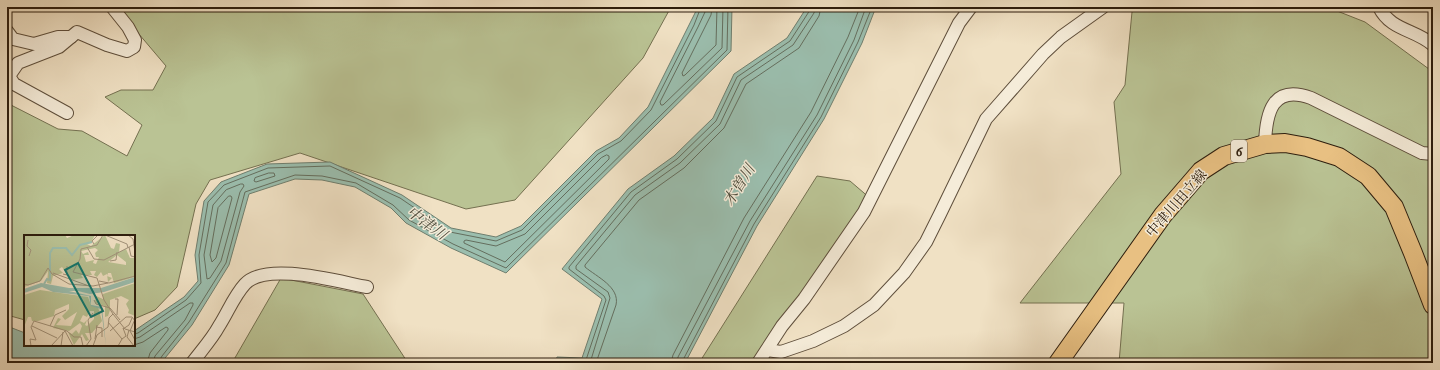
<svg xmlns="http://www.w3.org/2000/svg" width="1440" height="370" font-family="'IM FELL Double Pica','Noto Serif JP',serif">
<rect width="100%" height="100%" fill="#f0e1c4"/>
<filter id="stains"><feTurbulence type="fractalNoise" baseFrequency=".005" numOctaves="4"/><feColorMatrix values="0 0 0 0 .2 0 0 0 0 .09 0 0 0 0 .02 0 0 0 .5 -.17"/></filter>
<radialGradient id="worn" r=".72"><stop offset=".6" stop-color="#630" stop-opacity="0"/><stop offset="1" stop-color="#630" stop-opacity=".3"/></radialGradient>
<g fill="#bac394" stroke="#747050">
<path d="M116 7H671L643 58 515 200 466 209 300 153 210 180 196 204 177 287 155 310 134 319V236H25V320L7 315V103L58 129 82 131 127 156 142 125 105 97 121 90H153L166 66Z"/>
<path d="M1138 7H1327L1365 22 1433 72V363H1119L1124 303H1020L1121 174 1114 102 1125 85 1132 12Z"/>
<path d="M817 176 850 181 871 199 755 363H699Z"/>
<path d="M281 278 363 294 408 363H232Z"/>
</g>
<g fill="#9bbeae" stroke="#6f7e6e">
<path d="M698 7H732L731 51 506 273 451 248 406 223 391 208 355 187 322 180 295 179 249 194 229 265 192 325 161 363H22L7 359V326L25 333V345H134V331L184 297 198 281 195 255 204 201 221 182 267 164 330 162 402 195 451 228 496 237 521 226 596 151 619 138 648 107Z"/>
<path d="M807 7H876L862 43 824 119 757 226 685 363H555L557 357 582 358 602 299 562 269 628 189 674 156 713 118 734 74 787 38Z"/>
</g>
<g fill="none" stroke-linecap="round" stroke-linejoin="round">
<g stroke="#646e5e" stroke-width="1">
<path d="M706 7 705 12 698 27 660 102 661 105H663L722 48 723 7"/>
<path d="M712 7 711 15 682 73 683 76 685 75 716 45 717 7"/>
<path d="M607 155 609 156V159L505 262 464 243V241L466 240 496 246 525 234 601 158Z"/>
<path d="M269 173H274L275 176 256 182 254 181 255 178Z"/>
<path d="M241 184H243L244 186 240 192 221 261 210 278 207 279 204 255 213 205 226 190Z"/>
<path d="M229 196H231L232 198 216 258 212 262 210 255 218 208Z"/>
<path d="M134 334 138 333 186 300 201 283 199 255 208 202 224 185 268 168 330 166 400 198 450 232 496 241 522 230 598 154 621 141 651 110 694 25 701 7"/>
<path d="M134 339 140 337 190 303H193V305L185 320 155 356 153 363"/>
<path d="M134 345 143 342 166 327 168 328V330L150 353 147 363"/>
<path d="M158 363 162 356 189 322 226 263 245 192 295 175 322 176 356 183 393 205 409 220 453 244 506 268 727 50 728 7"/>
<path d="M559 363 561 362H582L586 360 606 300 604 296 569 269V267L631 192 677 159 716 121 737 77 790 41 810 10V7"/>
<path d="M590 363 610 298 608 292 576 269V266L635 195 680 163 720 124 741 80 793 45 814 13 815 7"/>
<path d="M596 363 616 305C620 287 597 277 585 267V265L639 200 684 168 724 128 746 84 799 48 819 16 821 7"/>
<path d="M671 363 673 355 744 218 811 112 848 37 860 7"/>
<path d="M677 363 678 357 750 221 817 115 854 40 866 7"/>
<path d="M682 363 683 360 754 224 821 117 858 42 872 7"/>
</g>
<defs>
<g id="street">
<path d="M1379 7C1391 31 1415 29 1433 45"/>
<path d="M7 31 13 39 34 44 58 37H71L59 47 18 63 9 76 14 84 67 113"/>
<path d="M71 37 77 32 107 45 127 51 134 47 135 40 128 27 112 7"/>
<path d="M1265 144C1266 113 1272 84 1311 98L1422 153 1433 154"/>
<path d="M767 350 781 352 813 341 844 326 874 305 904 273 926 242 940 214 986 119 1043 54 1061 37 1103 7"/>
<path d="M192 363C201 351 212 339 219 326 228 312 234 296 245 284 266 261 339 282 367 287"/>
<path d="M758 363 782 326 804 299 864 212 959 23 971 7"/>
</g>
<path id="primary" d="M1058 363 1163 215 1201 171 1224 156 1265 144 1285 143 1307 147 1339 157 1368 176 1394 207 1413 253 1433 305"/>
</defs>
<use href="#street" stroke="#5e4e3b" stroke-width="14"/>
<use href="#primary" stroke="#2d1d0d" stroke-width="20"/>
<use href="#street" stroke="#f5ecd9" stroke-width="12"/>
<use href="#primary" stroke="#e8c082" stroke-width="18"/>
</g>
<g text-anchor="middle" stroke-width="3" stroke-linejoin="round" paint-order="stroke">
<rect fill="#f5ecd9" stroke="#695b4a" stroke-width="1" x="1231" y="140" width="16" height="22" rx="3"/>
<g font-size="13" font-weight="bold" fill="#2d1d0d">
<text x="1239" y="156">6</text>
</g>
<g font-size="14" fill="#2d1d0d" stroke="#f5ecd9">
<text transform="translate(1176 203) rotate(-49)" y="5">中津川田立線</text>
</g>
<g font-size="15" font-style="italic" fill="#4e4d3d" stroke="#f5ecd9">
<text transform="translate(739 185) rotate(-58)" y="5">木曽川</text>
<text transform="translate(427 223) rotate(36)" y="5">中津川</text>
</g>
</g>
<g transform="translate(24 235)">
<rect width="111" height="111" fill="#f0e1c4"/>
<path d="M0 0H41L43 3 50 0H71L67 8 63 9 67 11 81 0 87 13 90 14 92 8 96 9 95 17 102 14 106 23H111V42L90 48 87 38H84L83 41 88 43 84 47 83 39 79 41 77 37 73 42 70 40 72 36H66L68 40H57L59 43 47 45 38 32 35 34 39 38 29 41 27 49 23 48 24 36 17 46 0 52ZM71 13 74 15 71 18 72 22H75L72 29 69 28 70 25 62 27 60 20H65L64 17 59 19 57 16ZM93 20 102 27V30L84 27ZM111 48V81L104 78 105 75 102 69 105 65 97 61 86 65V75L84 81 81 82V71L71 68 72 61 79 64V59ZM16 55 64 62 67 70 74 72 78 86 68 98H61L65 105 62 106 58 99 50 110 44 97 48 99 52 95 55 99 58 91 56 88 45 96 29 93 34 83 37 84 32 90 47 91 53 77 41 85 38 81 45 74V69L31 75 30 81 14 86H8L7 82H4L0 92V60ZM66 76H70V84L63 91 61 90 63 85 60 88 56 86 59 80 63 82Z" fill="#bac394" fill-rule="evenodd"/>
<path d="M111 42V47L80 57 66 59 54 56H45L67 61V70L78 72 82 111 77 74 67 71 65 61 29 57 18 52 0 58V54L17 48 45 53H77Z" fill="#9bbeae"/>
<path fill="none" stroke="#9bbeae" stroke-width="2" d="M20 49 23 44 26 45V18L29 13H42L48 20 56 10 68 7"/>
<path fill="none" stroke="#a2937b" stroke-width="1" d="M79 0 73 10 57 14 56 24 49 37 73 43 80 65 89 79 101 94 111 97M81 0 103 9 104 13M104 0 109 4 111 17M4 5 3 11 7 15 5 21M70 9 68 6 74 0M63 12 70 24 80 25 111 9M105 12 107 21 111 22M86 26 92 25 93 17M29 38 65 51M39 39 43 40V31M75 46 85 48 111 41M0 49 4 50 16 46 24 33 28 39 45 49 69 51 84 48M91 64H94L93 80M70 65 72 69 86 73 96 85M111 84 106 96 111 105M84 87 98 104 94 111M8 91 33 103M26 91 31 80 42 75M72 92 78 93V102M99 94 105 90 108 83M105 95 103 102 110 111M41 96 49 111M86 96 102 82H108L111 86M71 104 73 90M98 104 102 101 99 93M7 111 6 104 12 105 7 92 10 86 43 96 50 102H57L59 111M27 111 41 96M37 111 39 97M62 111 67 104 64 85 69 78M69 111 73 100 84 92 85 83 89 79"/>
<path fill="#0f766e" fill-opacity="0.15" stroke="#0f766e" stroke-width="2" d="M54 28 79 76 67 82 41 35Z"/>
<rect width="111" height="111" fill="none" stroke="#2d1d0d" stroke-width="2"/>
</g>
<rect width="1440" height="370" fill="none" stroke="#f0e1c4" stroke-width="24"/>
<rect x="8" y="8" width="1424" height="354" fill="none" stroke="#2d1d0d" stroke-width="2"/>
<rect x="12" y="12" width="1416" height="346" fill="none" stroke="#2d1d0d"/>
<rect width="100%" height="100%" filter="url(#stains)"/>
<rect width="100%" height="100%" fill="url(#worn)"/>
</svg>
